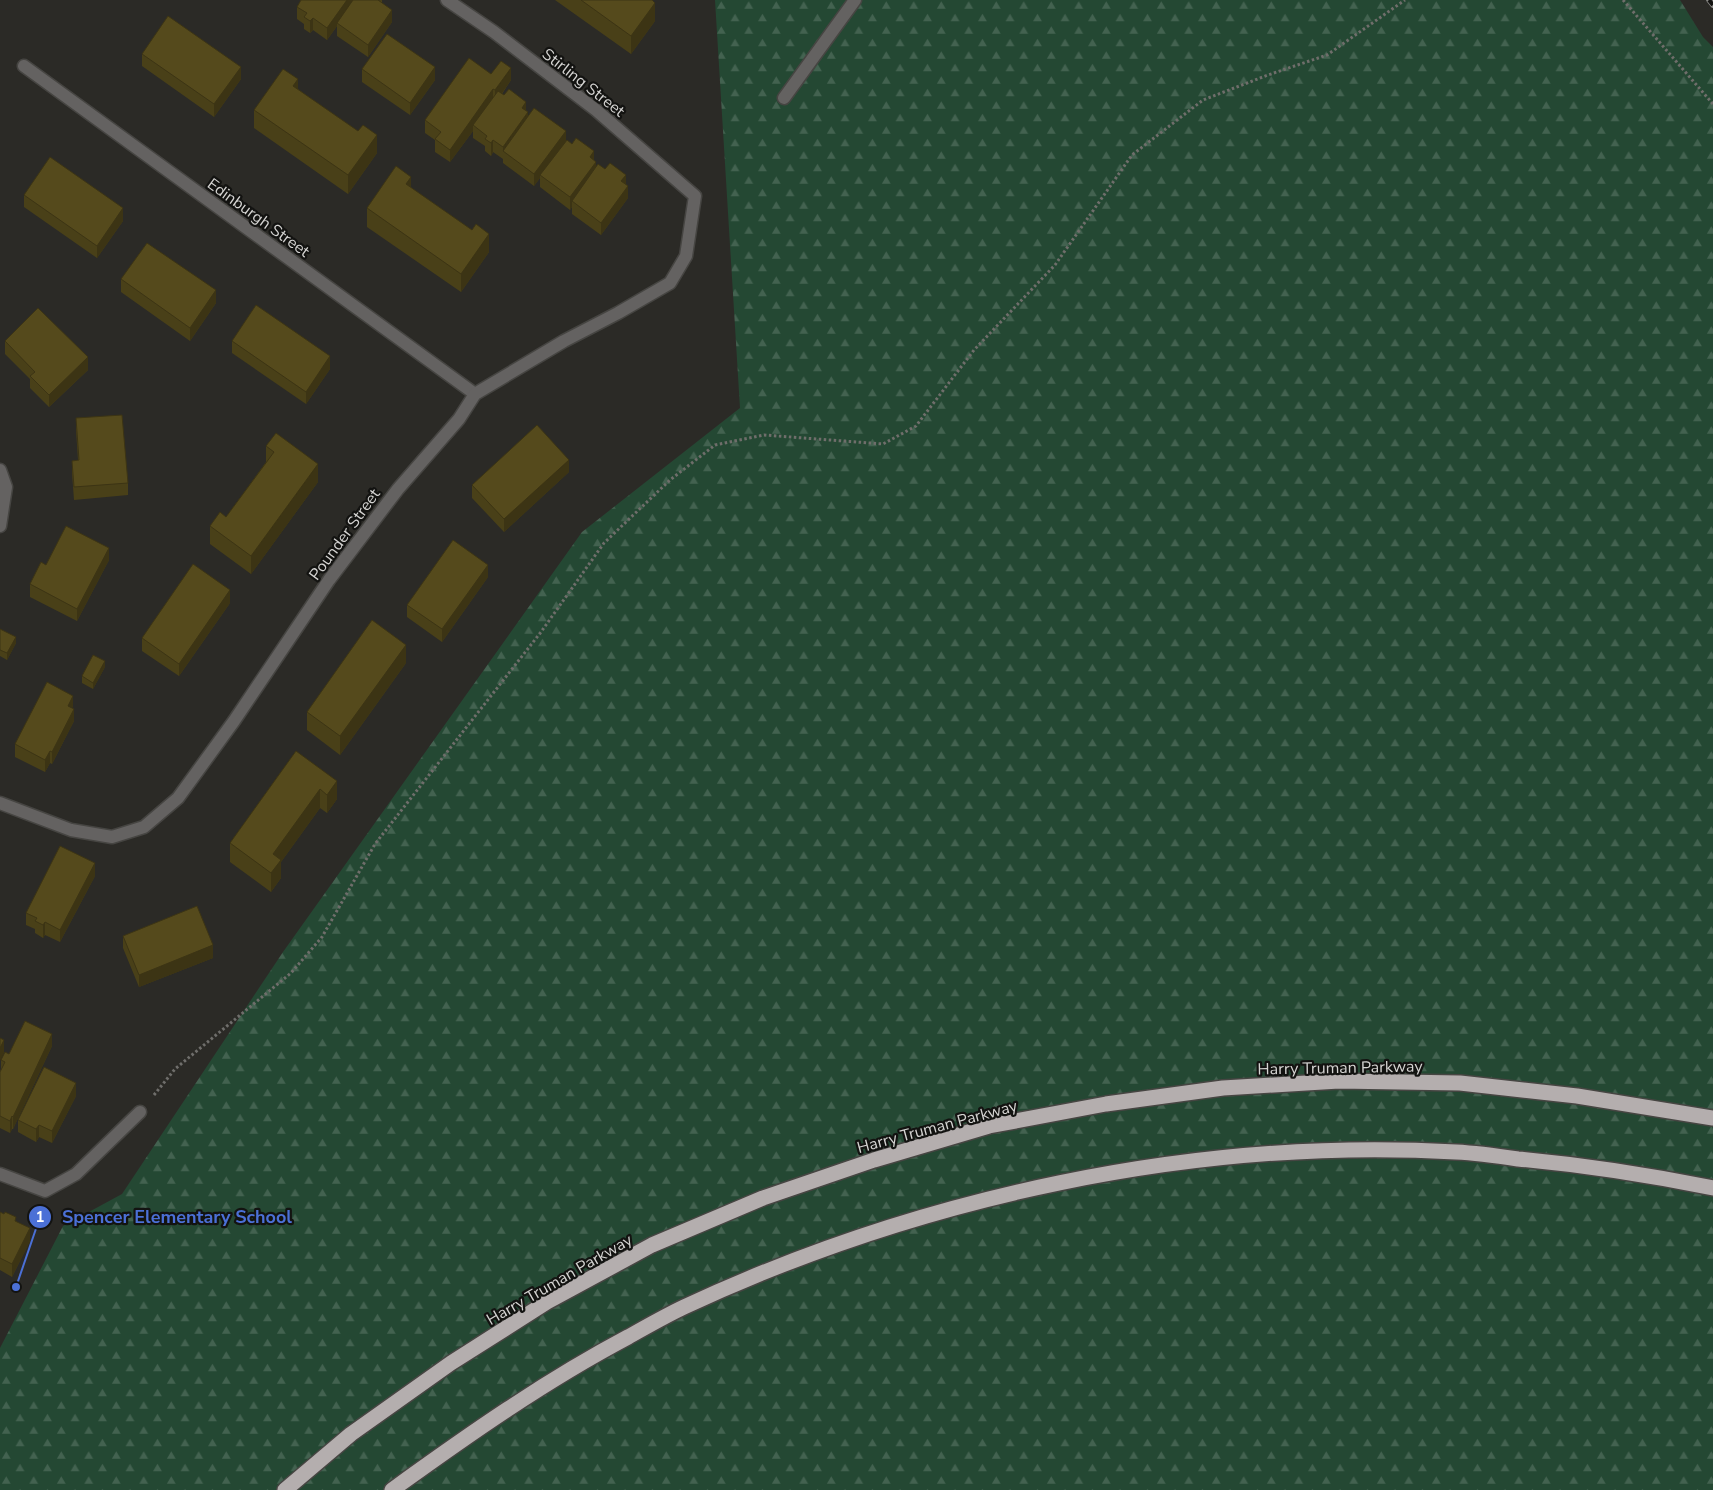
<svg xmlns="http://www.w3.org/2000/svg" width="1713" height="1490" font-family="'Nunito Sans',sans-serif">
<defs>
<pattern id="forest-firs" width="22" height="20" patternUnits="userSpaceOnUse" patternTransform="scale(1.25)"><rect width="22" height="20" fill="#244833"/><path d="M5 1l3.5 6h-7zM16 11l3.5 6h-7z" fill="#436250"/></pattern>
</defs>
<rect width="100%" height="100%" fill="#2b2a26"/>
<path fill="url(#forest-firs)" d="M715 0H1680L1703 37 1713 47V1490H0V1348L63 1226 122 1194 283 952 582 532 740 408Z"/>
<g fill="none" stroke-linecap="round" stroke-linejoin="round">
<defs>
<g id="street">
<path d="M24 66 475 394"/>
<path d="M784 98 855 0"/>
<path d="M0 470 6 487 0 526"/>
<path d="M0 803 71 830 112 837 144 827 178 798 234 721 329 580 398 489 459 419 475 394 564 341 618 313 670 283 686 256 695 196 596 110 494 32 447 0"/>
<path d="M0 1174 45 1191 76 1174 140 1112"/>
</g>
<g id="highway">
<path d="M285 1490 351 1434 451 1363 547 1302 652 1245 763 1198 874 1160 989 1126 1106 1104 1223 1088 1339 1081 1460 1083 1577 1096 1713 1118"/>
<path d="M392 1490C468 1435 545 1381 628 1337 646 1327 665 1316 684 1307 920 1197 1195 1137 1456 1152 1476 1153 1498 1156 1518 1159 1584 1165 1649 1175 1713 1188"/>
</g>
</defs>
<use href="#street" stroke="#464542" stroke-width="15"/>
<use href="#highway" stroke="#464542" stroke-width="18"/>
<g stroke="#6f6e6b" stroke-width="3" stroke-dasharray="2.5 2.5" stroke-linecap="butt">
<path d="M1623 0 1713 104"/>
<path d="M154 1095 175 1069 291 973 322 937 375 844 541 632 604 543 670 480 715 445 764 435 883 444 916 426 974 350 1055 265 1132 155 1203 100 1268 75 1327 55 1405 0"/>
</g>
<use href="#street" stroke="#646261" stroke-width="12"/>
<use href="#highway" stroke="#b4aeae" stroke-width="15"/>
<defs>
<path id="rail" d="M1709 0 1713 5"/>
</defs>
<use href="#rail" stroke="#8f8e8b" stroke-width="5.5"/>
<use href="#rail" stroke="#131311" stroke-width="4" stroke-dasharray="11" stroke-linecap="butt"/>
</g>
<g fill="#494018">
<path d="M382 0V3L392 22 368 57 337 36V26L327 40 313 30 310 33 304 29V24L297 19V7Z"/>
<path d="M555 0H652L655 21 631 54Z"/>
<path d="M142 54 241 79 214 117 142 66Z"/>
<path d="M362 69 435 80 410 115 362 82Z"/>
<path d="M491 74 511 80 502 94 526 111 528 116 594 160 596 167 626 185 628 198 601 235 572 214V207L570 210 540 187V178L534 186 503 163V159L493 152 491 156 485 151V146L473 138V131L450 162 435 152V140L425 133V120Z"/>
<path d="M298 89 377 153 348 194 254 128V110Z"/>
<path d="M411 188 489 252 461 292 367 227V208Z"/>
<path d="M24 195 123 221 97 258 24 207Z"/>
<path d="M121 279 216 303 190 341 121 292Z"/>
<path d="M5 341 88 370 49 407 30 388V379L5 354Z"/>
<path d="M232 341 330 369 306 404 232 353Z"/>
<path d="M76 418 128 483V495L74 500 72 473V461L78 460 76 430Z"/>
<path d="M266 446 318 482 251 574 210 544V526L226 517 266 462Z"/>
<path d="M569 472 504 532 472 498V485Z"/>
<path d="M109 560 77 621 30 597V584L46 565Z"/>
<path d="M488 577 442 642 407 617V605Z"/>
<path d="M230 603 179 676 142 651V638Z"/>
<path d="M0 629 16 643 7 660 0 656Z"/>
<path d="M406 663 340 755 307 730V712Z"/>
<path d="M105 667 93 689 82 683V676Z"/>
<path d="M73 708 74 721 52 764 50 763 45 772 15 757V744Z"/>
<path d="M296 751 337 799 327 813 320 808 281 862V878L271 892 230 862V843Z"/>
<path d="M95 876 60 942 45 935 43 938 35 933V929L26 925V913Z"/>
<path d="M123 936 213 958 139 987 123 948Z"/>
<path d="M52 1046 13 1129H12L10 1133 0 1128V1072L1 1069V1060L9 1054Z"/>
<path d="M76 1096 52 1143 39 1137 36 1142 18 1132V1120Z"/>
<path d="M0 1212 16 1221 30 1241 12 1277 0 1270Z"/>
</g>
<g fill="#3c3414">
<path d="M347 0H355L337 23V26L327 40V28Z"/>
<path d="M655 3V21L631 54V36Z"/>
<path d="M392 10V22L368 57V45Z"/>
<path d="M313 18V30L310 33V21Z"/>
<path d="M241 67V79L214 117V104Z"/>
<path d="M435 67V80L410 115V103Z"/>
<path d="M511 68V80L495 103V90Z"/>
<path d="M298 79V97L293 86Z"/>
<path d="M493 89V101L473 125V131L450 162V150Z"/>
<path d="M526 102V114L522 108Z"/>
<path d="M528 112V124L503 151V160V147Z"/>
<path d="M566 131V143L540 175V178L534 186V174Z"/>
<path d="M377 135V153L348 194V175Z"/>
<path d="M493 140V152L491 156V143Z"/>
<path d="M594 151V163L590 157Z"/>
<path d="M596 162V174L572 201V207L570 210V197Z"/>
<path d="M626 175V187L621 181Z"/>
<path d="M411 177V195L406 184Z"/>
<path d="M628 186V198L601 235V223Z"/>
<path d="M123 208V221L97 258V246Z"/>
<path d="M489 234V252L461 292V274Z"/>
<path d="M216 290V303L190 341V328Z"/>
<path d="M330 356V369L306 404V392Z"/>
<path d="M88 357V370L49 407V395Z"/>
<path d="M569 460V472L504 532V519Z"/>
<path d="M318 464V482L251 574V556Z"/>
<path d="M109 548V560L77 621V609Z"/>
<path d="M488 565V577L442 642V629Z"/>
<path d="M230 590V603L179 676V664Z"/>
<path d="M16 637V643L7 660V653Z"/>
<path d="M406 645V663L340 755V736Z"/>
<path d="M105 661V667L93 689V683Z"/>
<path d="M73 696V708L68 706Z"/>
<path d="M74 709V721L52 764V752Z"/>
<path d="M50 751V763L45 772V760Z"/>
<path d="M337 781V799L327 813V795Z"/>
<path d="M320 789V808L281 862V878L271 892V873L273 854Z"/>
<path d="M95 863V876L60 942V930Z"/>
<path d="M45 922V935L43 938V925Z"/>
<path d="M213 945V958L139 987V975Z"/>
<path d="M52 1034V1046L13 1129V1117Z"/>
<path d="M4 1040V1053L0 1061V1048Z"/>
<path d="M76 1083V1096L52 1143V1131Z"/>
<path d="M12 1116V1129L10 1133V1121Z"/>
<path d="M39 1125V1137L36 1142V1129Z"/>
<path d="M30 1228V1241L12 1277V1264Z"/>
</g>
<g fill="#554a1c" stroke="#3c3414">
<path d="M301 0H347L327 28 313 18 310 21 304 17 307 13 297 7Z"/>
<path d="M353 0H378L392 10 368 45 337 23Z"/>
<path d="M581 0H652L655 3 631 36Z"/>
<path d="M168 16 241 67 214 104 142 54Z"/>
<path d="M387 34 435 67 410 103 362 69Z"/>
<path d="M469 58 491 74 501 61 511 68 495 90 493 89 450 150 435 139 441 132 425 120Z"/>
<path d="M283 69 298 79 293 86 358 131 363 125 377 135 348 175 254 110Z"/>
<path d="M509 89 526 102 522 108 528 112 503 147 493 140 491 143 485 139 487 136 473 125 498 91 504 95Z"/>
<path d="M534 108 566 131 534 174 503 151Z"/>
<path d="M576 138 594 151 590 157 596 162 570 197 540 175 567 140 572 144Z"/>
<path d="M50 157 123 208 97 246 24 195Z"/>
<path d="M610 163 626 175 621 181 628 186 601 223 572 201 598 164 605 169Z"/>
<path d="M396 166 411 177 406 184 472 230 476 224 489 234 461 274 367 208Z"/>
<path d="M147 243 216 290 190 328 121 279Z"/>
<path d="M256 305 330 356 306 392 232 341Z"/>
<path d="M38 308 88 357 49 395 30 376 35 372 5 341Z"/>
<path d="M122 415 128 483 74 487 72 461 79 460 76 418Z"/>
<path d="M537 425 569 460 504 519 472 485Z"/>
<path d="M276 433 318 464 251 556 210 526 220 512 226 517 274 452 266 446Z"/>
<path d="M66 526 109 548 77 609 30 584 41 562 46 565Z"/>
<path d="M453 540 488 565 442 629 407 605Z"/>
<path d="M193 564 230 590 179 664 142 638Z"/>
<path d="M372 620 406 645 340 736 307 712Z"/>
<path d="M0 629 16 637 7 653 0 650Z"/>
<path d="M93 655 105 661 93 683 82 676Z"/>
<path d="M47 682 73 696 68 706 74 709 52 752 50 751 45 760 15 744Z"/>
<path d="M296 751 337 781 327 795 320 789 273 854 281 860 271 873 230 843Z"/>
<path d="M60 846 95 863 60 930 45 922 43 925 35 921 37 918 26 913Z"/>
<path d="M197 906 213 945 139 975 123 936Z"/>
<path d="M25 1021 52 1034 13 1117 12 1116 10 1121 0 1116V1072L5 1062 1 1060 5 1052 9 1054Z"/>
<path d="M0 1038 4 1040 0 1048Z"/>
<path d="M44 1067 76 1083 52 1131 39 1125 36 1129 18 1120Z"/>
<path d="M0 1212 4 1214 5 1212 16 1217 15 1221 30 1228 12 1264 0 1258Z"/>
</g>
<g text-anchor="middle" stroke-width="4.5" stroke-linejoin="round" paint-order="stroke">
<g font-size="16" fill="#d5d4d2" stroke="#131311">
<text transform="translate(584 82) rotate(38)" y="6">Stirling Street</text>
<text transform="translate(259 217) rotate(36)" y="6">Edinburgh Street</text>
<text transform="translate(344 534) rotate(-54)" y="6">Pounder Street</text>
<text transform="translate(1340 1067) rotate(-1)" y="6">Harry Truman Parkway</text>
<text transform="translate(937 1126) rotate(-15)" y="6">Harry Truman Parkway</text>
<text transform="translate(559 1279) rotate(-30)" y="6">Harry Truman Parkway</text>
</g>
</g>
<path fill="none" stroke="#4b70d6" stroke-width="2" d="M16 1287L40 1217"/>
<g fill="#4b70d6" stroke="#131311" stroke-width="2">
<circle cx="16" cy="1287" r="5"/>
<circle cx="40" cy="1217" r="12"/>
</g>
<g font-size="15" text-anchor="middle" font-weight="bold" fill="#fff">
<text x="40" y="1222">1</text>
</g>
<g font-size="18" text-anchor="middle" font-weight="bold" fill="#4b70d6" stroke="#131311" stroke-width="4.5" stroke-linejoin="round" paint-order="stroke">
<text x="177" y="1223">Spencer Elementary School</text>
</g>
</svg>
